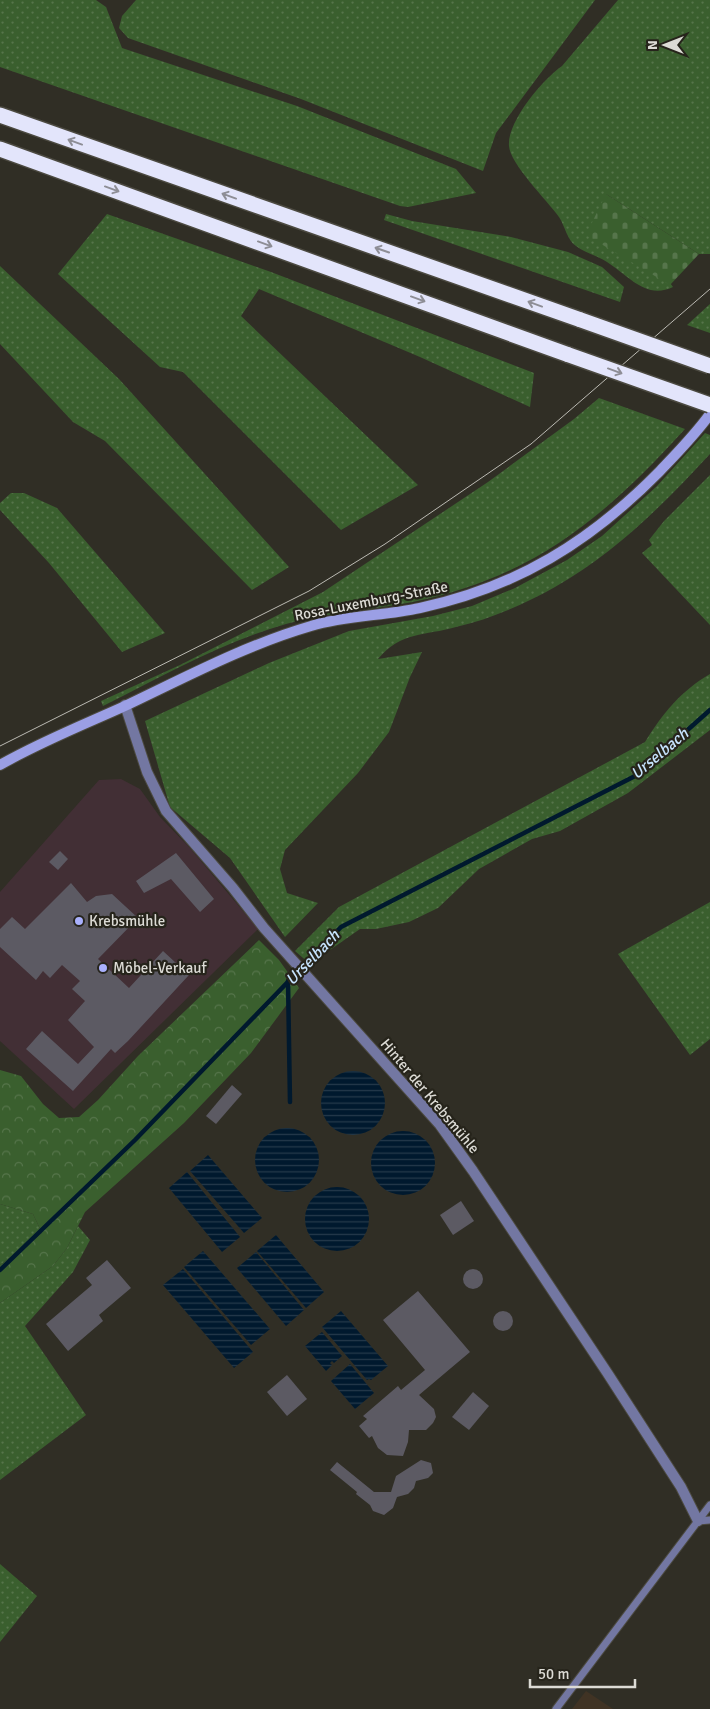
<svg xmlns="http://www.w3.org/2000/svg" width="710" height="1709" font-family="Signika,sans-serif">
<defs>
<pattern id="grass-dots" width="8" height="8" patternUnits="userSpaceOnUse" patternTransform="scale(1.25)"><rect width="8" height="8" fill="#3a5f2e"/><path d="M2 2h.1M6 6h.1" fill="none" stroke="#56754b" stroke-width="1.8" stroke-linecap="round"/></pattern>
<pattern id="forest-crowns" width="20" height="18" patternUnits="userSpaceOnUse" patternTransform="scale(1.25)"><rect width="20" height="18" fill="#3a5f2e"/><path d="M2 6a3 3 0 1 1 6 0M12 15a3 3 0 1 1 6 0" fill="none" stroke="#56754b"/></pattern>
<pattern id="cemetery-stones" width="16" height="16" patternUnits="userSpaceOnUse" patternTransform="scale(1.25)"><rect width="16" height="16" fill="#3a5f2e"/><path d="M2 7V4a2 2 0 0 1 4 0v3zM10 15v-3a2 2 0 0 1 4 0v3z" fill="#56754b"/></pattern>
<pattern id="water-rules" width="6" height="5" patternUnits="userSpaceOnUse" patternTransform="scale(1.25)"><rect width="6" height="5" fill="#00192e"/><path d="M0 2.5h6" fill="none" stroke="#253a4b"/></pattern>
</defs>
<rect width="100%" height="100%" fill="#302e25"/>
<path fill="#422f35" d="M121 779 140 789 160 817 190 848 258 929 74 1109 0 1041V892L99 780Z"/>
<path fill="#403324" d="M586 1691 613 1709H572Z"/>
<g fill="url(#grass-dots)">
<path d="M0 0H96L106 7 122 48 297 106 456 169 476 193 408 207 400 206 0 67Z"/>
<path d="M136 0H595L496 133 483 171 301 99 128 38 119 28 122 16Z"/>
<path d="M618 0H710V254H699L606 194 673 287C646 300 629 276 607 262 598 256 585 253 576 246 567 240 565 226 559 217 547 200 510 164 509 146 507 122 542 80 562 66Z"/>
<path d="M107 214 271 272 534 373 530 407 420 357 259 289 241 316 418 485 341 530 183 372 160 367 58 274Z"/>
<path d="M386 214 412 221 511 237 568 252 602 267 624 287 620 302 384 220Z"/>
<path d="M0 266 119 379 289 567 252 590 105 441 73 422 0 344Z"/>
<path d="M710 304V333L687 325Z"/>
<path d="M599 398 685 429C604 518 534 577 413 602 371 610 327 612 286 624 222 642 163 676 103 706L101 701 180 665 323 592 488 482 574 419Z"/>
<path d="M705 433 710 435V454C665 503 614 554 555 587 525 604 490 619 456 627 425 636 401 631 378 659L422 652 410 677 389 732 358 773 285 850 280 869 287 893 318 903 285 937 230 858 170 807 145 721 269 663 349 631 433 616 472 606 515 588 567 560 602 536 657 486Z"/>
<path d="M710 475V625L642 553 652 545 649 540 664 521Z"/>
<path d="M11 493H24L57 508 165 633 122 652 49 563 0 510V503Z"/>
<path d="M710 674V730L628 793 560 831 532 839 479 869 438 908 409 922 376 929H360L310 964 295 951 339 907 645 742C663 713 681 691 710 674Z"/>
<path d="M710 902V1039L690 1055 618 954Z"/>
<path d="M0 1204 33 1214 42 1233 0 1265Z"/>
<path d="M78 1226 90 1240 73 1272 25 1326 86 1415 0 1480V1303L53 1266 67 1248Z"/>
<path d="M0 1564 37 1596 0 1642Z"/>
</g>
<path fill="url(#forest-crowns)" d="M259 940 279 960 299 988 251 1053 184 1123 85 1212 67 1248 53 1266 0 1303V1265L42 1233 33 1214 0 1204V1070L21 1076 43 1104 59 1118 79 1117 98 1100 138 1056Z"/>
<path fill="url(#cemetery-stones)" d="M606 194 699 254 670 285 586 235Z"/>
<g fill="url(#water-rules)">
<circle cx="353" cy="1103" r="32"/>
<circle cx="287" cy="1160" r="32"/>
<circle cx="403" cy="1163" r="32"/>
<path d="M208 1155 262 1218 244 1233 190 1171Z"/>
<path d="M187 1172 240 1237 222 1252 169 1188Z"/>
<circle cx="337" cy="1219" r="32"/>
<path d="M276 1235 324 1292 306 1308 257 1251Z"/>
<path d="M203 1251 270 1329 251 1345 184 1267Z"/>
<path d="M256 1252 304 1310 286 1326 237 1268Z"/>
<path d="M183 1269 253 1352 234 1368 163 1285Z"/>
<path d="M341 1311 388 1366 371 1380 369 1379 367 1380 322 1327Z"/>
<path d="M322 1332 342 1356 334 1363 332 1361 330 1363 332 1365 326 1371 305 1346Z"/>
<path d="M350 1364 374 1393 355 1409 331 1381Z"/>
</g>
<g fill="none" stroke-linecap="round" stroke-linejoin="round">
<g stroke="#00192e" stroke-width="4.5">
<path d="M288 981 290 1102"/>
<path d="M0 1270 135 1140 341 927 637 775 710 710"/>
</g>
</g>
<g fill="#5c5a63">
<path d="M60 851 68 859 58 870 49 862Z"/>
<path d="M176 853 214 899 200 912 171 879 144 893 136 881Z"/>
<path d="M71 883 87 902 96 896 112 894 138 918 98 959 129 988 163 951 189 975 128 1041 115 1053 111 1049 73 1091 26 1049 42 1031 78 1064 94 1047 68 1020 85 1001 72 989 80 981 62 965 50 978 43 971 36 980 0 947V929L12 917 25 929Z"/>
<path d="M232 1085 242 1094 216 1124 206 1116Z"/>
<path d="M461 1201 474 1221 453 1235 440 1215Z"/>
<path d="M107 1260 131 1288 99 1315 103 1321 68 1351 46 1324 92 1285 86 1278Z"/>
<circle cx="473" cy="1279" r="10"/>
<path d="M418 1291 470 1352 419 1395 434 1409 436 1417 433 1423 426 1430H409L408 1442 403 1456 387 1455 378 1448 372 1436 369 1438 359 1426 367 1419 363 1416 398 1386 401 1390 425 1370 383 1320Z"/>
<circle cx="503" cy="1321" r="10"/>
<path d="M287 1375 307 1399 287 1416 267 1392Z"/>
<path d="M473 1392 489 1406 469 1430 452 1417Z"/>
<path d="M421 1460 431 1463 433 1473 428 1478 416 1481 414 1488 408 1494 397 1497 393 1508 384 1515 373 1511 370 1505 356 1494 357 1492 330 1470 337 1462 374 1492H391L396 1476Z"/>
</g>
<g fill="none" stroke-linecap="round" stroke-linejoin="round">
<defs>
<g id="lane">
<path d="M698 1521 710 1520"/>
<path d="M556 1709 710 1505"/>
</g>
<path id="street" d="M125 705 147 772 166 811 233 888 264 928 440 1125 473 1171 608 1374 681 1487 698 1521"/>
<path id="secondary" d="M0 765C40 742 83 725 125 706 186 677 246 645 311 626 346 615 384 616 420 608 517 587 590 542 659 472 677 453 695 435 710 414"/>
<g id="highway">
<path d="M0 115 581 320"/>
<path d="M0 149 569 355"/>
</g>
</defs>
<use href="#lane" stroke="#4c4a41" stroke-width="9"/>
<use href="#street" stroke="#4c4a41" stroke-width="12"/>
<use href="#secondary" stroke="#4c4a41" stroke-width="12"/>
<use href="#highway" stroke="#4c4a41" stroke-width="18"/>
<use href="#lane" stroke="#7377a2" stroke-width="7"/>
<use href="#street" stroke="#7377a2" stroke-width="10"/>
<use href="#secondary" stroke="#9b9fe5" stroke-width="10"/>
<use href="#highway" stroke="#e3e5fb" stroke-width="15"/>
<path stroke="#bbbab3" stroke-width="1" d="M0 746 309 591 385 544 531 444 710 289"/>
<defs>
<g id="highway-bridge">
<path d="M581 320 710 366"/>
<path d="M569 355 710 405"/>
</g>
</defs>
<use href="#highway-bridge" stroke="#4c4a41" stroke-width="18" stroke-linecap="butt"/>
<use href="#highway-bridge" stroke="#e3e5fb" stroke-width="15"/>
</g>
<defs><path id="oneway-shaft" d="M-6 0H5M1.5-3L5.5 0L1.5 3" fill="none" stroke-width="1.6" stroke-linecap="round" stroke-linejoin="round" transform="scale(1.25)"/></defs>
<g stroke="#8e8e96">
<use href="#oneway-shaft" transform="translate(75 142) rotate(-160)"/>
<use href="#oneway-shaft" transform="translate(112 189) rotate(20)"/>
<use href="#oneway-shaft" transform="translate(229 196) rotate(-160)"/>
<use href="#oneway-shaft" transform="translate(265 244) rotate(20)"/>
<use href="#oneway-shaft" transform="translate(382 250) rotate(-161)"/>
<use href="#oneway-shaft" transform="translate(418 299) rotate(20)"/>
<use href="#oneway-shaft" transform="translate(535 304) rotate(-160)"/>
<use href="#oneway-shaft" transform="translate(615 371) rotate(20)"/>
</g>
<g fill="#a9b0fc" stroke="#26241b" stroke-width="2">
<circle cx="79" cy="921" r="5"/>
<circle cx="103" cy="968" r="5"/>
</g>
<g text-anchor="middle" stroke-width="4.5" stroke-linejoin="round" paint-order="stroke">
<g font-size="15" fill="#dcdbd5" stroke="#26241b">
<text transform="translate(371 601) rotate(-11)" y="5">Rosa-Luxemburg-Straße</text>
<text transform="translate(430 1096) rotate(50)" y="5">Hinter der Krebsmühle</text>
</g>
<g font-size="15" fill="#dcdbd5" stroke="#26241b" text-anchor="start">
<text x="89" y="926">Krebsmühle</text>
<text x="113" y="973">Möbel-Verkauf</text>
</g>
<g font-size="16" font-style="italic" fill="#c7e4fe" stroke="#26241b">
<text transform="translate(659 753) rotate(-40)" y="6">Urselbach</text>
<text transform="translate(312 957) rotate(-46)" y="6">Urselbach</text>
</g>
</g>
<g transform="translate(665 45) rotate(270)" stroke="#26241b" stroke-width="4" paint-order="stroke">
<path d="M0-4L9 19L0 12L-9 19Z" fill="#dcdbd5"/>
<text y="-8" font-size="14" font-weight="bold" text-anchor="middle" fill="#dcdbd5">N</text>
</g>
<path d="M530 1679v8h105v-8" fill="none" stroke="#dcdbd5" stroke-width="2.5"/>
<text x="538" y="1679" font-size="15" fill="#dcdbd5" stroke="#26241b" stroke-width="4" paint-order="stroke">50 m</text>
</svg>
